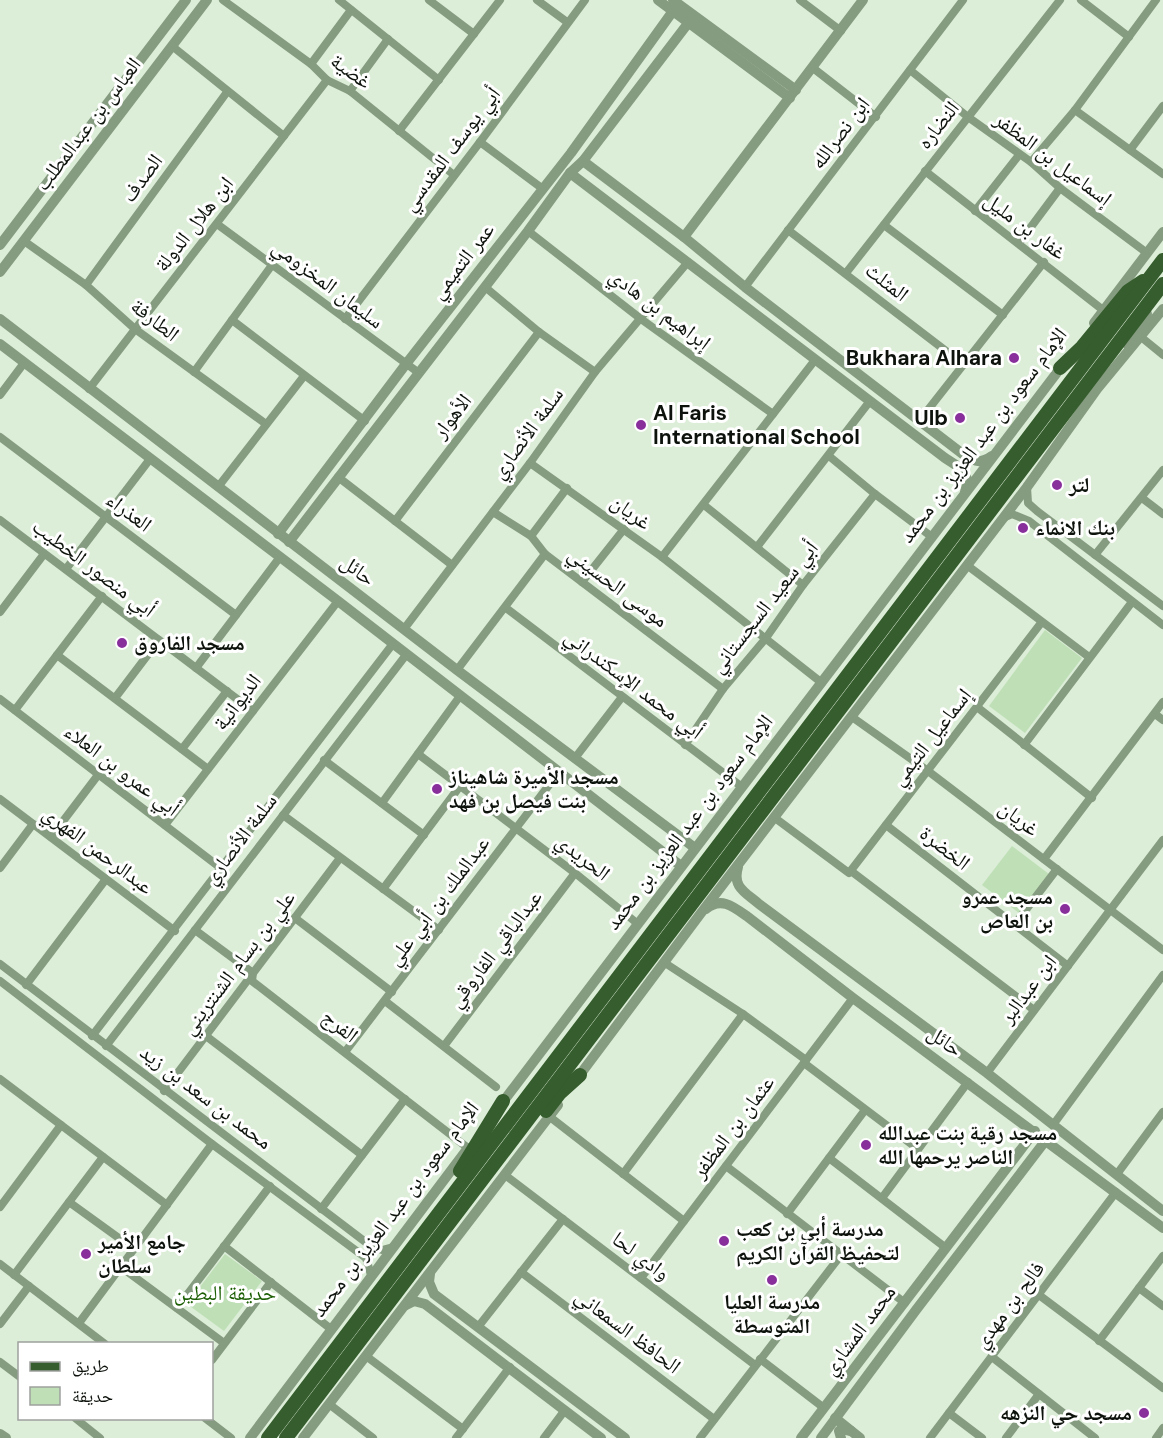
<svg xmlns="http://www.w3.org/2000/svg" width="1163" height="1438" font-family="'DM Sans','Noto Naskh Arabic',sans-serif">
<rect width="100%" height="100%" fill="#dcedd8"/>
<g fill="#bfe0b7">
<path d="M1045 630 1082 658 1025 733 989 706Z"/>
<path d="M1012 846 1049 874 1019 913 982 885Z"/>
<path d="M225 1254 262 1281 224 1331 187 1304Z"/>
</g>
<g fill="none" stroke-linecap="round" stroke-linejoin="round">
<g stroke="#869c81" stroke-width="8">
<path d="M223 0 311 64 327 80 350 91 454 175"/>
<path d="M339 0 439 80"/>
<path d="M429 0 474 34"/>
<path d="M537 0 567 22"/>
<path d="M800 0 841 31"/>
<path d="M1081 0 1129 37"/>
<path d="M172 46 284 136"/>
<path d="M311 64 351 10"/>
<path d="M813 68 876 117"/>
<path d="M910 70 968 117 1031 162 1060 188 1147 253"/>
<path d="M350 91 388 39"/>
<path d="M1075 110 1163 174"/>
<path d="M399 131 500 0"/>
<path d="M480 142 543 189"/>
<path d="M1130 150 1163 106"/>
<path d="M1031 162 1075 110 1156 0"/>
<path d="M925 171 1103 310"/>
<path d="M975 211 1019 155"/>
<path d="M217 224 419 373"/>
<path d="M884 225 1003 315"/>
<path d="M788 230 963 364"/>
<path d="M528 231 641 319 773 414"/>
<path d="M24 241 86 285 135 329 266 424"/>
<path d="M1019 243 1060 188"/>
<path d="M846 273 1060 0"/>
<path d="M86 285 227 92"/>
<path d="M485 287 539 332 595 372"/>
<path d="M745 287 963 0"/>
<path d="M345 319 480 142 585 0"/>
<path d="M232 320 365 421"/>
<path d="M1141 337 1163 355"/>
<path d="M194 372 272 265"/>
<path d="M89 389 327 80"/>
<path d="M0 395 24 363"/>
<path d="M920 420 1044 262"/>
<path d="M0 437 236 615"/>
<path d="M829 456 875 494 932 537"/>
<path d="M530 463 662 557 822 683"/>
<path d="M338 477 452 565"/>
<path d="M218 487 304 376"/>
<path d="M1027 487 1028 503 1037 511 1163 606"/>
<path d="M1142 498 1163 514"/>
<path d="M704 505 803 585"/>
<path d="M493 512 531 536 545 554 723 689"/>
<path d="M1003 518 1012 514 1029 521 1163 625"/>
<path d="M0 520 253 711"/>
<path d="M395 521 539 332"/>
<path d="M531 536 567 488"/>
<path d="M757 547 870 401"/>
<path d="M1095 555 1163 470"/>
<path d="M662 557 815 360"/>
<path d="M968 566 1089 657"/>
<path d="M66 569 150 459"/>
<path d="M582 582 624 529"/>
<path d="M506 608 742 787"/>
<path d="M0 612 44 554"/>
<path d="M404 629 530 463 595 372 688 262"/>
<path d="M57 655 208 769"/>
<path d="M196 668 280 557"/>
<path d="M457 670 545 554"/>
<path d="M115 698 159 640"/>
<path d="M0 699 222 869"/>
<path d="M977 707 1092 798"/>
<path d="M15 710 102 596"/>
<path d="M1155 714 1163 720"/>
<path d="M852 717 928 771 1163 950"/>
<path d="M685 745 723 689 766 638 803 585 875 494"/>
<path d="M1024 745 1132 602"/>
<path d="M182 749 227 691"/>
<path d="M418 754 575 873 638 924"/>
<path d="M575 758 622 697"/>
<path d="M324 760 424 835"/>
<path d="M0 799 175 931"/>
<path d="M382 803 460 696"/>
<path d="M283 815 439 930"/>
<path d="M775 818 849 873 1041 623"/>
<path d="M165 825 338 601"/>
<path d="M886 825 1068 966"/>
<path d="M51 837 98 775"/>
<path d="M1044 859 1163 702"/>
<path d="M0 868 33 824"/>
<path d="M851 871 1034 1010"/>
<path d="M383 889 460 786"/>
<path d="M295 918 392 992"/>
<path d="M1015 924 1057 869"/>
<path d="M195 930 253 973 252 981 468 1148"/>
<path d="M665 963 743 1014 806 1060"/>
<path d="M0 964 372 1247 382 1250 393 1247"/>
<path d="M0 981 212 1144 366 1258 371 1275"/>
<path d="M26 985 106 879"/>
<path d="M385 1001 496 1087"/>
<path d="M92 1036 392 645"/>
<path d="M206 1036 362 1155"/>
<path d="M106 1046 406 655"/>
<path d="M444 1046 575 873"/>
<path d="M345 1052 559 772"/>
<path d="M804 1063 918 1149"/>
<path d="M987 1073 1163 840"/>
<path d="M0 1079 167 1205"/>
<path d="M164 1091 340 858"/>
<path d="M550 1117 684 1221"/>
<path d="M1053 1125 1163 975"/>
<path d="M829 1158 946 1248"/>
<path d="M726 1166 905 1303"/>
<path d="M623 1174 743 1014"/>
<path d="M1117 1174 1163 1112"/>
<path d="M505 1175 755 1365"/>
<path d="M882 1198 968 1082"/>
<path d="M69 1202 134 1249"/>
<path d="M0 1207 61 1125"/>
<path d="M321 1209 405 1099"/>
<path d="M787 1214 865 1110"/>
<path d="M224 1246 331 1329"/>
<path d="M0 1264 105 1344"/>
<path d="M121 1267 224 1343"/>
<path d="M521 1272 714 1419"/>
<path d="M14 1275 103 1157"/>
<path d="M641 1278 853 998"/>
<path d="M1139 1288 1163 1306"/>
<path d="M1039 1295 1163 1388"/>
<path d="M177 1308 270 1186"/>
<path d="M79 1323 212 1144"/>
<path d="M0 1324 29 1286"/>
<path d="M478 1327 563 1219"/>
<path d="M1099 1341 1163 1256"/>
<path d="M366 1356 463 1429"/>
<path d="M992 1357 1095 1438"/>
<path d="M760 1359 824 1408"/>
<path d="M212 1360 271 1282"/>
<path d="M0 1362 20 1377"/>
<path d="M329 1404 373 1438"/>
<path d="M949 1413 982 1438"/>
<path d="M75 1418 100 1438"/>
<path d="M205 1418 231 1438"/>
<path d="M456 1438 510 1367"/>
<path d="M544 1438 565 1410"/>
<path d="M700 1438 841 1255"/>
<path d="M930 1438 1116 1192"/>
<path d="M1006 1438 1039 1394"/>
<path d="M1156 1438 1163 1428"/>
</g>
<g stroke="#869c81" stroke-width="10">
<path d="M658 0 790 98"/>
<path d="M673 0 796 90"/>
<path d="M583 161 684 237 745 287 964 455C976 462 980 464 992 456"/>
<path d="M570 173 945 458 962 469 968 481 965 492"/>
<path d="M684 237 863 0"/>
<path d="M0 245 186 0"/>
<path d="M0 272 207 0"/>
<path d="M0 319 457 670 695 848"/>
<path d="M1094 323 1163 232"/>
<path d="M0 344 338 601 681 866"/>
<path d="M1127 344 1147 314"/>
<path d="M278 534 406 364 571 153 673 11"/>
<path d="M289 542 528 231 570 173 583 161 689 22"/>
<path d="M738 867C732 887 745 892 759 904L987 1073 1163 1211"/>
<path d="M706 909C721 896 734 907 748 917L853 998 1163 1228"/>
<path d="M576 1080 701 913 1027 487 1097 389 1163 309"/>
<path d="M499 1107 1065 362"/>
<path d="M430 1274 429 1282 434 1294 625 1438"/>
<path d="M406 1305 414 1301 425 1304 601 1438"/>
<path d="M835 1418 860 1438"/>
<path d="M0 1434 6 1438"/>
<path d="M250 1438 468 1148"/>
<path d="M303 1438 558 1105"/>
<path d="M801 1438 1035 1131"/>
<path d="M821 1438 916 1310 1046 1140"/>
<path d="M841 1438 839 1431 842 1429 851 1431"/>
</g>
<g stroke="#365d2d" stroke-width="14">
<path d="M1060 368 1082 347 1128 291 1143 281"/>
<path d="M546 1111 560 1093 580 1075"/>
<path d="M460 1171 503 1101"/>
<path d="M268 1438 1163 260"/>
<path d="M286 1438 1163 284"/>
</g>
</g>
<g fill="#882f9c" stroke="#fff" stroke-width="2">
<circle cx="1014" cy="358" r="6"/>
<circle cx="960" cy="418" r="6"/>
<circle cx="641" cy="425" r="6"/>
<circle cx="1057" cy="485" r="6"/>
<circle cx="1023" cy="528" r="6"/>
<circle cx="122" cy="643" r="6"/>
<circle cx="437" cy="789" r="6"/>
<circle cx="1065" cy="909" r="6"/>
<circle cx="866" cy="1145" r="6"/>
<circle cx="724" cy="1241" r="6"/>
<circle cx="86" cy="1254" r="6"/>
<circle cx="772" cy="1280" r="6"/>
<circle cx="1144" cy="1413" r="6"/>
</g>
<g text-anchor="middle" stroke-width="6" stroke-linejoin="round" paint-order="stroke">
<g font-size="21" fill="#0d130c" stroke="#fff">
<text transform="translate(351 71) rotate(35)" y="7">غضية</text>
<text transform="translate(88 124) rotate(-53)" y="7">العباس بن عبدالمطلب</text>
<text transform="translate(938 125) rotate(-52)" y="7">النضاره</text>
<text transform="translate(840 133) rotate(-53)" y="7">ابن نصرالله</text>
<text transform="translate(451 149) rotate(-53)" y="7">أبي يوسف المقدسي</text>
<text transform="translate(1053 159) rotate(37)" y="7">إسماعيل بن المظفر</text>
<text transform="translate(142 178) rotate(-54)" y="7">الصدف</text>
<text transform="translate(194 224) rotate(-52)" y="7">ابن هلال الدولة</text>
<text transform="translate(1025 226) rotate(37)" y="7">غفار بن مليل</text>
<text transform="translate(462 261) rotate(-52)" y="7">عمر التميمي</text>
<text transform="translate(887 282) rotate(38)" y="7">المثلث</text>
<text transform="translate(328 284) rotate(37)" y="7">سليمان المخزومي</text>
<text transform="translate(660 309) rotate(37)" y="7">إبراهيم بن هادي</text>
<text transform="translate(155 320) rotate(38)" y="7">الطارفة</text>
<text transform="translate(452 416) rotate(-53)" y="7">الأهوار</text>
<text transform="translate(527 433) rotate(-54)" y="7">سلمة الأنصاري</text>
<text transform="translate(983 435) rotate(-53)" y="7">الإمام سعود بن عبد العزيز بن محمد</text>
<text transform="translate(129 512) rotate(37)" y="7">العذراء</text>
<text transform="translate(631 512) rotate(36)" y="7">غريان</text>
<text transform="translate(94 568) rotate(37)" y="7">أبي منصور الخطيب</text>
<text transform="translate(358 570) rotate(37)" y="7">حائل</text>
<text transform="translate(618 587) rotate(37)" y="7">موسى الحسيني</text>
<text transform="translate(764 607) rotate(-52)" y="7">أبي سعيد السجستاني</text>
<text transform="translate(634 684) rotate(37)" y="7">أبي محمد الإسكندراني</text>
<text transform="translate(237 702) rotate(-53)" y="7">الديوانية</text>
<text transform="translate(931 737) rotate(-52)" y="7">إسماعيل التيمي</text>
<text transform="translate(122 770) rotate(37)" y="7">أبي عمرو بن العلاء</text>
<text transform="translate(1019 818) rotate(37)" y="7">غريان</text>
<text transform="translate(689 822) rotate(-53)" y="7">الإمام سعود بن عبد العزيز بن محمد</text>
<text transform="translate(240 839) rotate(-53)" y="7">سلمة الأنصاري</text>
<text transform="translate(945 848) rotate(38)" y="7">الخضرة</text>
<text transform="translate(98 850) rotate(37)" y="7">عبدالرحمن الفهري</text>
<text transform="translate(583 857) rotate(38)" y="7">الحريدي</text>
<text transform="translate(438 901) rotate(-53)" y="7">عبدالملك بن أبي علي</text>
<text transform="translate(495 949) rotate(-53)" y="7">عبدالباقي الفاروقي</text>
<text transform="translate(238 963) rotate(-53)" y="7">علي بن بسام الشنتريني</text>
<text transform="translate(1028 989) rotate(-53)" y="7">ابن عبدالبر</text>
<text transform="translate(340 1026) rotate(38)" y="7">الفرج</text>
<text transform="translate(945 1041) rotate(36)" y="7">حائل</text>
<text transform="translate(206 1097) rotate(37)" y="7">محمد بن سعد بن زيد</text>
<text transform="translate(733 1127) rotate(-53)" y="7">عثمان بن المظفر</text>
<text transform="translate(395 1209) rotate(-53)" y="7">الإمام سعود بن عبد العزيز بن محمد</text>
<text transform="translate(641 1256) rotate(37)" y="7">وادي لحا</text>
<text transform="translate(1009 1305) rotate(-53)" y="7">فالح بن مهدي</text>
<text transform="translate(859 1330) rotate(-53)" y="7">محمد المشاري</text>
<text transform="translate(628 1331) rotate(37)" y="7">الحافظ السمعاني</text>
</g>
<g font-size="21" font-weight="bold" fill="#0d130c" stroke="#fff" text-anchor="start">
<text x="1002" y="365" text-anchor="end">Bukhara Alhara</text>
<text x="653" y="420">Al Faris<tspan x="653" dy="24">International School</tspan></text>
<text x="948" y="425" text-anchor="end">Ulb</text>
<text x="1069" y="492">لتر</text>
<text x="1035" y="535">بنك الانماء</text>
<text x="134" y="650">مسجد الفاروق</text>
<text x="449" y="784">مسجد الأميرة شاهيناز<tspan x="449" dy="24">بنت فيصل بن فهد</tspan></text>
<text x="1053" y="904" text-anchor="end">مسجد عمرو<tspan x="1053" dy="24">بن العاص</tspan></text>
<text x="878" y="1140">مسجد رقية بنت عبدالله<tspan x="878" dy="24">الناصر يرحمها الله</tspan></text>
<text x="736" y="1236">مدرسة أبي بن كعب<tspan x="736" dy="24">لتحفيظ القرآن الكريم</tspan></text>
<text x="98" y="1249">جامع الأمير<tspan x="98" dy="24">سلطان</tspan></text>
<text x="772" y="1309" text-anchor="middle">مدرسة العليا<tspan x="772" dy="24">المتوسطة</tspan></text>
<text x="1132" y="1420" text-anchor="end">مسجد حي النزهه</text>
</g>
<g font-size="21" fill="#1b5e03" stroke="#fff">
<text x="225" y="1300">حديقة البطين</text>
</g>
</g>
<rect x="18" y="1342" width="195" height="78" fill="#ffffff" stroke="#9ea19e" stroke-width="1.5"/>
<rect x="30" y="1362" width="30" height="9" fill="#365d2d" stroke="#9ea19e" stroke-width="1.5"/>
<text x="72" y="1372" font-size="18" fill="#0d130c">طريق</text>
<rect x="30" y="1387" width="30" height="18" fill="#bfe0b7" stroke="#9ea19e" stroke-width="1.5"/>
<text x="72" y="1402" font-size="18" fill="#0d130c">حديقة</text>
</svg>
